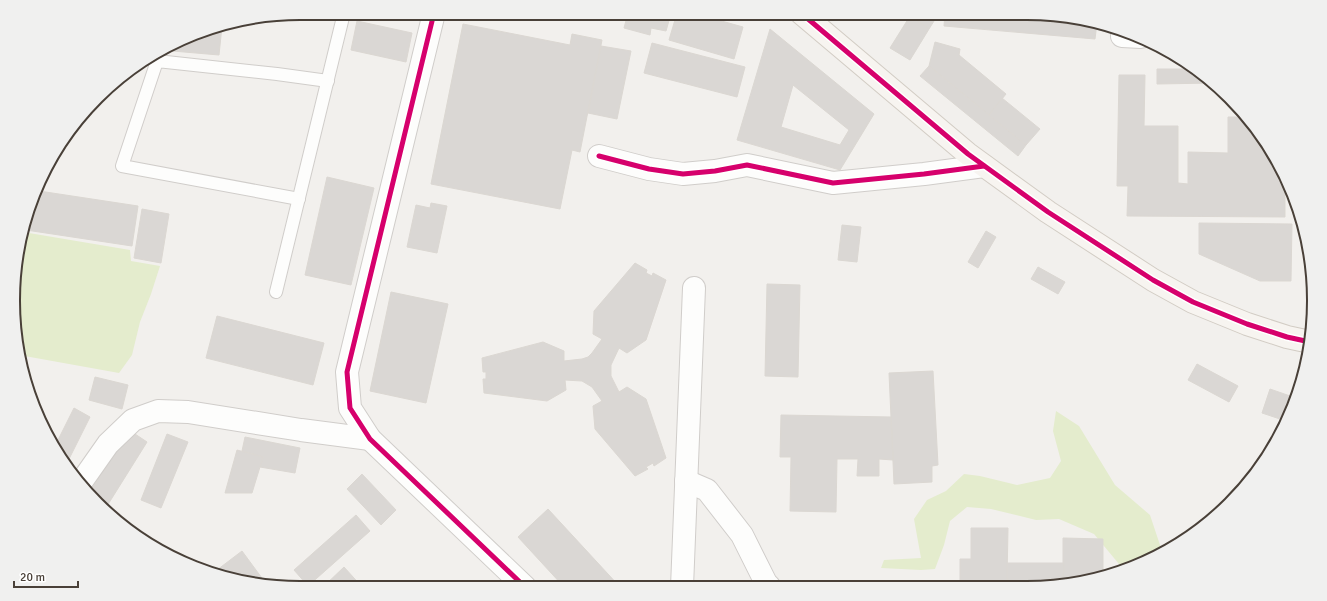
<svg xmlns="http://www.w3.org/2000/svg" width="1327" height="601" font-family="Signika,sans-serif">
<rect width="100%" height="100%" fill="#f2f0ed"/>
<g fill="#e4eccd">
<path d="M23 232 130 250 131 261 160 266 151 294 140 322 132 355 119 373 19 355 15 338 18 245Z"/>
<path d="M1056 411 1079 426 1115 485 1150 515 1162 551 1137 566 1124 570 1094 534 1059 519 1036 520 991 509 967 507 950 521 944 545 935 569 921 570 881 568 884 560 921 558 914 519 927 500 946 491 964 474 980 476 1017 485 1050 478 1061 461 1053 431Z"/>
</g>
<g fill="#dad7d4" stroke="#dbd7d2" fill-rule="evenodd">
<path d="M628 13H652L670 17 666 31 651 28 650 35 624 28Z"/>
<path d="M677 13H693L743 27 734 59 669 40Z"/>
<path d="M904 13H939L929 29Z"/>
<path d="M945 13H1027L1082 18 1097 23 1095 39 944 26Z"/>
<path d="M910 16 929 29 910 60 890 48Z"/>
<path d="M357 21 412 33 406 62 351 50Z"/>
<path d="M463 24 570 45 572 34 602 40 580 152 572 150 560 209 431 184Z"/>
<path d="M222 26 219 55 161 50 208 28Z"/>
<path d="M770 29 874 114 840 170 737 140ZM793 85 849 130 840 145 781 127Z"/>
<path d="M935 42 960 49 959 55 1006 94 989 115 929 66Z"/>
<path d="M652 43 745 67 737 97 644 73Z"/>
<path d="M601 46 631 51 617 119 588 113Z"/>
<path d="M929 66 1026 145 1018 156 920 76Z"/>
<path d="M1157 69H1195L1212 83 1157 84Z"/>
<path d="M1119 75H1145L1144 126H1178V183L1188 184V152L1228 153V117H1246L1265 141 1285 178V217L1127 216 1128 186H1117Z"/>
<path d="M1002 98 1040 129 1026 145 989 115Z"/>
<path d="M327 177 374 188 351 285 305 275Z"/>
<path d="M39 191 138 206 132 246 26 230 28 219Z"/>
<path d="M431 203 447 206 437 253 407 247 416 205 430 208Z"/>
<path d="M142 209 169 214 161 263 134 258Z"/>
<path d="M1199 223 1292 224 1291 281H1260L1199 254Z"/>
<path d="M842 225 861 227 857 262 838 260Z"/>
<path d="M986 231 996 237 978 268 968 262Z"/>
<path d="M635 263 647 270 646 273 652 276 653 273 666 280 646 340 627 353 619 348 611 365V376L619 392 627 387 646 399 666 458 654 466 653 463 646 467 648 469 635 476 595 429 593 406 602 401 592 387 582 381 565 380 566 390 547 401 484 393 483 379H486V372H483L482 358 543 342 564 351V361L582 359 588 357 592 353 602 339 593 334 594 311Z"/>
<path d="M1038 267 1065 282 1058 294 1031 279Z"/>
<path d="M767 284 800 285 798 377 765 376Z"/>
<path d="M391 292 448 304 426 403 370 391Z"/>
<path d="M217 316 324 343 313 385 206 358Z"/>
<path d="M1197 364 1238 386 1229 402 1188 380Z"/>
<path d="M933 371 938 465 932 466V482L894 484 889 373Z"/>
<path d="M95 377 128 385 122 409 89 400Z"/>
<path d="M1270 389 1296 398 1292 410 1286 421 1262 413Z"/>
<path d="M74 408 90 417 67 463 54 448Z"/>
<path d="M781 415 891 417 893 460 879 459V476H857L858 459H837L836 512 790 511 791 457H780Z"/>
<path d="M129 430 147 442 107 506 97 500 90 492Z"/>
<path d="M167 434 188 442 161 508 141 500Z"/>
<path d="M245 437 300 448 295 473 260 467 263 457 242 451Z"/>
<path d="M237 450 263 457 252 493H225Z"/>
<path d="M362 474 396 510 381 525 347 489Z"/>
<path d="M548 509 620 587H623H564L518 537Z"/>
<path d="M356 515 370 531 308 586 294 570Z"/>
<path d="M971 528H1008L1007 579 1009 580 1011 586H960V559H971Z"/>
<path d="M1063 538 1103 539V575L1063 586Z"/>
<path d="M242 551 267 585 244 582 213 573Z"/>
<path d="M1007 563H1064L1063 583H1040V586H1022V583L1011 584 1009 580 1007 579Z"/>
<path d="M344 567 363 588H322Z"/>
<rect x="715" y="582" width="25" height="5"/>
</g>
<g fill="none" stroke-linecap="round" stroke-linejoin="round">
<defs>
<g id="lane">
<path d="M299 199 122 166 157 61 277 74 328 81"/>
<path d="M276 292 344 13"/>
</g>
<g id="street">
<path d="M434 13 347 372 350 408 370 439 525 587"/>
<path d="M1122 36 1141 37"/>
<path d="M599 156 649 169 683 174 715 171 747 165 833 183 924 174 984 166"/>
<path d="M82 481 108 444 133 420 158 411 188 412 301 430 370 439"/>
<path d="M686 481 707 490 742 535 766 583 769 586"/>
<path d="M682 587 694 288"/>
</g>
<path id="secondary" d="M801 13 968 154 1048 212 1153 280 1193 302 1247 324 1287 337 1310 342"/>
</defs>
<use href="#lane" stroke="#d0cdca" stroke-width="14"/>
<use href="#street" stroke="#d0cdca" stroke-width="24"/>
<use href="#secondary" stroke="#d2ccc4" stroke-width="24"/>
<use href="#lane" stroke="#fdfdfc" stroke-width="12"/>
<use href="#street" stroke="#fdfdfc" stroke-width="22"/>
<use href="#secondary" stroke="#f7f4f0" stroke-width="22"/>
<defs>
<g id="cycleway">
<path d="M434 13 347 372 350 408 370 439 525 587"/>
<path d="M801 13 968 154 1048 212 1153 280 1193 302 1247 324 1287 337 1310 342"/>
<path d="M599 156 649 169 683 174 715 171 747 165 833 183 924 174 984 166"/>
</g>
</defs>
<use href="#cycleway" stroke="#fff" stroke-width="8"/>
<use href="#cycleway" stroke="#d6006c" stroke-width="5"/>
</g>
<path d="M0 0H1327V601H0ZM300 20H1027A280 280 0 0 1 1307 300V301A280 280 0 0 1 1027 581H300A280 280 0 0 1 20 301V300A280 280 0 0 1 300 20Z" fill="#f0f0ef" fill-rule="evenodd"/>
<path fill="none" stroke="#494038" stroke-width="2" d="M300 20H1027A280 280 0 0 1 1307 300V301A280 280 0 0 1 1027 581H300A280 280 0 0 1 20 301V300A280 280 0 0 1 300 20Z"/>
<path d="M14 581v6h64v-6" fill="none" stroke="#494038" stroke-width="2"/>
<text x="20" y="581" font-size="12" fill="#494038" stroke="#ffffff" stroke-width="3" paint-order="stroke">20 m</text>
</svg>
